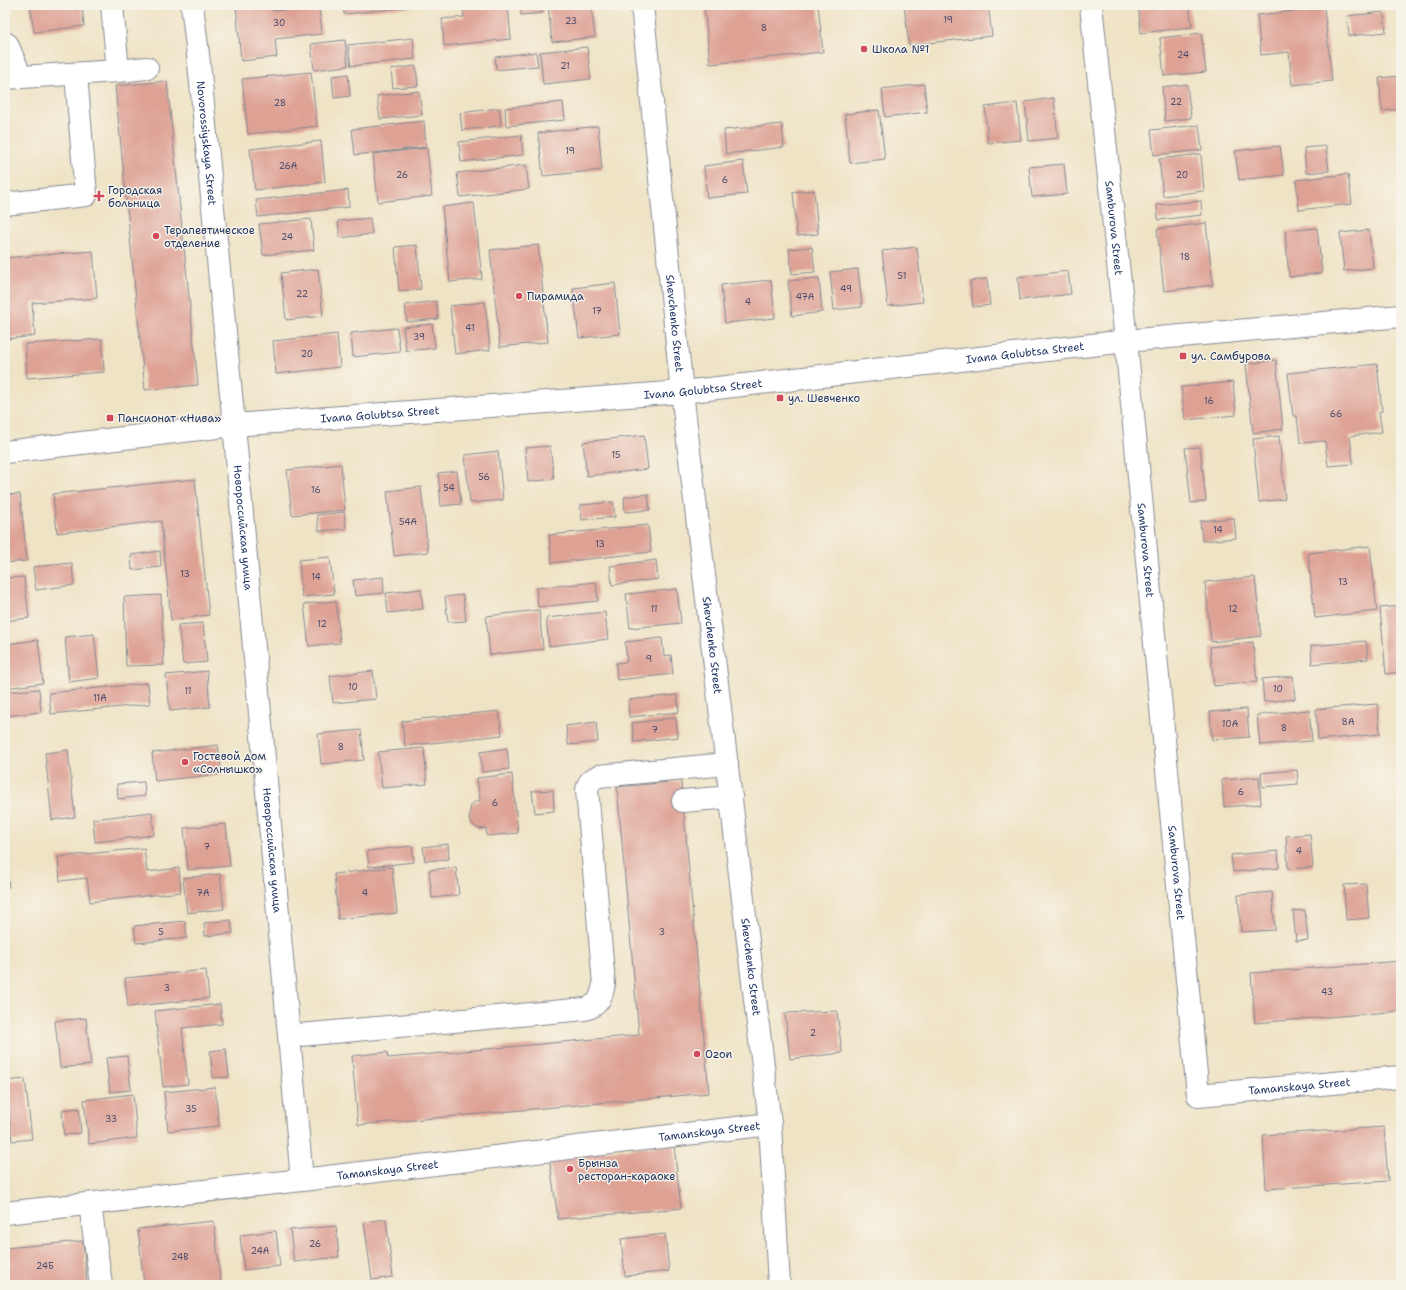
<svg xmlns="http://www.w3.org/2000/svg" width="1406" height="1290" font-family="'Shantell Sans',sans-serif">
<rect width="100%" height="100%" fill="#f7f3e8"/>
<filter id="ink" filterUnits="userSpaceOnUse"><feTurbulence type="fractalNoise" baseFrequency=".025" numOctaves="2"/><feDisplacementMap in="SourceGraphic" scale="8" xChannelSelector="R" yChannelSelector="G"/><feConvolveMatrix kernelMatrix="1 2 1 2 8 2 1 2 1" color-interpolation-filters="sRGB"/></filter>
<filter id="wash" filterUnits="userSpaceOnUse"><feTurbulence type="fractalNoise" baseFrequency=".012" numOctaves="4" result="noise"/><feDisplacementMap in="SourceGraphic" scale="16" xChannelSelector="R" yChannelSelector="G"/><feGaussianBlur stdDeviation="0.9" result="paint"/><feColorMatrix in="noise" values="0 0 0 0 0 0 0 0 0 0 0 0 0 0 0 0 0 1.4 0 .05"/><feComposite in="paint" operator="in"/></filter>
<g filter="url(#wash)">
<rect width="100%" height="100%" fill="#efe3c5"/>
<g id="blocks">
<g fill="#dea295">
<path d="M30 5H82L84 26 34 32Z"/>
<path d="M236 5H272L273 11 319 6 322 34 275 39 277 57 241 61Z"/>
<path d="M343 5H410V7L344 14Z"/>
<path d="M462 5H508L511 39 444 46 442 19 464 17Z"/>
<path d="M520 5H542L543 13 521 15Z"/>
<path d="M548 5H591L595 37 552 42Z"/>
<path d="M704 5H818L823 52 710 64Z"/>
<path d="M904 5H988L992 36 909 45Z"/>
<path d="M1138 5H1189L1192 27 1141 33Z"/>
<path d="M1324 8 1332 81 1292 85 1289 52 1261 55 1257 15Z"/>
<path d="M1384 12 1386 32 1349 36 1347 16Z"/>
<path d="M1201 33 1206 72 1164 76 1160 38Z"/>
<path d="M413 38 415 59 351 66 348 45Z"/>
<path d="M345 40 348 66 314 70 311 44Z"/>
<path d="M587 47 591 79 543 84 540 52Z"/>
<path d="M536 52 538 66 496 70 495 57Z"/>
<path d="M416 66 418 86 393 88 391 69Z"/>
<path d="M311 72 317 126 248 134 242 79Z"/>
<path d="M348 74 350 96 334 98 332 76Z"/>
<path d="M1401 76V109L1382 111 1379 78Z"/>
<path d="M167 81 198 385 145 390 115 86Z"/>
<path d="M924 84 927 112 885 117 882 89Z"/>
<path d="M1187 84 1191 118 1165 121 1162 87Z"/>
<path d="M419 91 422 115 380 119 377 96Z"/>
<path d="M1054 98 1058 138 1029 141 1025 102Z"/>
<path d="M563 102 565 120 506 126 505 108Z"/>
<path d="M1017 103 1021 140 988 143 985 107Z"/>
<path d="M499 108 501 126 462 130 460 113Z"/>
<path d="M879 110 885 159 850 163 845 114Z"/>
<path d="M424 121 426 147 355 155 352 129Z"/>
<path d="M782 124 784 147 726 154 724 130Z"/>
<path d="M1199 125 1202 150 1154 155 1151 130Z"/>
<path d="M598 126 602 170 543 176 538 133Z"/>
<path d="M521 135 523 155 461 162 459 142Z"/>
<path d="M321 141 325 182 255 190 250 149Z"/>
<path d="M1280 146 1284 175 1239 180 1235 151Z"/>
<path d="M1326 146 1329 171 1306 173 1304 148Z"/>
<path d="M427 148 432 196 378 202 373 154Z"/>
<path d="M1201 154 1204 191 1163 196 1159 159Z"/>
<path d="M743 161 747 194 707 198 704 166Z"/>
<path d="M1064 164 1067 194 1032 197 1029 167Z"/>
<path d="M526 165 529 189 460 197 457 173Z"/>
<path d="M1348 174 1352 204 1299 210 1296 180Z"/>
<path d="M348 190 349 207 258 217 256 200Z"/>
<path d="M814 190 818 234 797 236 793 192Z"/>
<path d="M1201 201 1202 215 1158 220 1157 205Z"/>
<path d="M474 203 482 279 450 282 442 207Z"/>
<path d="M370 218 372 234 340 238 338 221Z"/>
<path d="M311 219 314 250 263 255 259 224Z"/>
<path d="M1206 223 1213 285 1164 291 1157 229Z"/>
<path d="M1317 228 1322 273 1289 277 1285 231Z"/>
<path d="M1369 230 1373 268 1344 271 1340 233Z"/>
<path d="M417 245 421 289 399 291 395 247Z"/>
<path d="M538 245 548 342 500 347 490 250Z"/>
<path d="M812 247 815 272 792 274 789 249Z"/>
<path d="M917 247 923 302 888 306 882 251Z"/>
<path d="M93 251 97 298 32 303 35 336 5 339V280H7L5 258Z"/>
<path d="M318 269 323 316 286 320 281 273Z"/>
<path d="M858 269 862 307 834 310 830 272Z"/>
<path d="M1068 271 1071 294 1020 300 1018 277Z"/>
<path d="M819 278 822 312 792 316 788 281Z"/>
<path d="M987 279 990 305 973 307 970 281Z"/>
<path d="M771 280 775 318 725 323 721 285Z"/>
<path d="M615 283 620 334 579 338 573 288Z"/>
<path d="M436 301 438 319 407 322 405 305Z"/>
<path d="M485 302 490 350 455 354 450 306Z"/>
<path d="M432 324 435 348 406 351 403 327Z"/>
<path d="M397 328 400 352 353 357 351 333Z"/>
<path d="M337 334 340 367 276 374 273 341Z"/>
<path d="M102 339 104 372 27 378 25 344Z"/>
<path d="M1276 360 1283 429 1253 433 1246 364Z"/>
<path d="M1377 364 1382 411 1379 412 1382 432 1350 436 1353 464 1328 466 1325 441 1300 443 1297 416H1293L1288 373Z"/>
<path d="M1233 382 1236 415 1185 420 1181 387Z"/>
<path d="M644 435 648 469 587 476 583 442Z"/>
<path d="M1279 436 1285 499 1259 502 1253 439Z"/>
<path d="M550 446 554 479 528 482 525 448Z"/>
<path d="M1200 447 1206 501 1191 503 1185 448Z"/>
<path d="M498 451 503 500 470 503 465 455Z"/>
<path d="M341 464 345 510 292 515 287 470Z"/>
<path d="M457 471 461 504 441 506 438 473Z"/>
<path d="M195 479 209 615 171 620 161 521 57 533 53 494Z"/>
<path d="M421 487 428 552 394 556 387 491Z"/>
<path d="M20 494 27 561 5 563V495Z"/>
<path d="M648 494 650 510 625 512 624 497Z"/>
<path d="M613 502 615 517 582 520 580 505Z"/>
<path d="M344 512 346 529 319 531 317 515Z"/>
<path d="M1234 518 1236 538 1202 541 1200 521Z"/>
<path d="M648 525 651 552 552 563 549 535Z"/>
<path d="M1370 546 1377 611 1315 618 1308 553Z"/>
<path d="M160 551 161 567 132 570 131 555Z"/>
<path d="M330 557 334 594 302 597 299 560Z"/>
<path d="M656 560 658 579 612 585 610 566Z"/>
<path d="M72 563 74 585 36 590 33 567Z"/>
<path d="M24 577 29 618 5 621V578Z"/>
<path d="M383 577 384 593 355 596 353 580Z"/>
<path d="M1255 577 1261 636 1211 642 1205 582Z"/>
<path d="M596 582 598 601 538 607 536 588Z"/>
<path d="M421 589 423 609 388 613 386 593Z"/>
<path d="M677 589 681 623 630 628 626 594Z"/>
<path d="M161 595 164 665 126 666 124 597Z"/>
<path d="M463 595 466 621 448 622 445 597Z"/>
<path d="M336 601 340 643 309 646 304 604Z"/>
<path d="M1401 606V672L1386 674 1380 608Z"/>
<path d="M539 610 543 649 490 655 486 616Z"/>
<path d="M605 612 608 639 549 646 546 618Z"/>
<path d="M203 623 207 662 183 664 178 625Z"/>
<path d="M94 634 99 678 69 682 65 637Z"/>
<path d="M662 638 664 656 671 655 673 674 617 680 616 663 627 662 625 642Z"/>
<path d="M38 640 43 683 5 688V644Z"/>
<path d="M1366 641 1368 659 1312 664 1311 646Z"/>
<path d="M1253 642 1257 682 1214 686 1210 647Z"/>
<path d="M207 671 210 707 170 711 166 675Z"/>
<path d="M373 671 376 699 333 703 330 676Z"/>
<path d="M1293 676 1295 699 1264 702 1262 679Z"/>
<path d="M148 683 150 704 51 714 49 693Z"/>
<path d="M39 689 41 712 5 716V692Z"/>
<path d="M677 695 679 712 629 717 628 700Z"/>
<path d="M1378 704 1380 734 1318 740 1316 709Z"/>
<path d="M1247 709 1249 737 1212 740 1210 712Z"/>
<path d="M1309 710 1312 741 1260 745 1257 715Z"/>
<path d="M499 711 502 735 405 746 402 721Z"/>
<path d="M676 718 678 737 634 742 632 723Z"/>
<path d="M596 722 598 742 568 745 566 726Z"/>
<path d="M361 730 364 760 321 764 318 734Z"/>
<path d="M218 745 222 774 155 781 152 753Z"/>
<path d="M424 748 427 784 382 788 378 752Z"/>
<path d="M507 748 509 769 482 772 480 752Z"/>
<path d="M68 750 75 817 52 820 45 753Z"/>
<path d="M1297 770 1298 784 1262 787 1261 773Z"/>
<path d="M512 774 518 833 487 836 486 828 479 829 474 826 469 820 471 805 476 801H480L477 778Z"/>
<path d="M1259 777 1261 804 1224 807 1222 780Z"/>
<path d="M681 781 709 1093 358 1125 352 1056 387 1052 388 1058 639 1035 617 787Z"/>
<path d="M144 782 145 796 118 799 117 784Z"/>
<path d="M553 790 554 811 535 813 532 791Z"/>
<path d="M152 812 154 835 95 842 93 819Z"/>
<path d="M226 824 230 866 188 870 184 828Z"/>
<path d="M1310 834 1313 867 1288 869 1286 836Z"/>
<path d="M448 844 449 859 425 861 423 847Z"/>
<path d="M412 846 414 862 369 867 367 851Z"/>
<path d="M144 848 147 872 179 868 181 892 90 902 87 878 60 881 58 857Z"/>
<path d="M1278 851 1279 868 1233 872 1231 855Z"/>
<path d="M5 866H7L9 887 5 888Z"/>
<path d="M392 867 397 913 338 919 334 874Z"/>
<path d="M456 867 459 895 432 898 429 870Z"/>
<path d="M220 874 224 909 187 913 183 878Z"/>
<path d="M1366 884 1369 918 1346 920 1344 885Z"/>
<path d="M1272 892 1275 930 1241 932 1238 895Z"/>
<path d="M1305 910 1308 940 1296 941 1293 911Z"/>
<path d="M231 920 233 933 205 936 204 923Z"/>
<path d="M185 921 187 938 136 943 134 926Z"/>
<path d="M1401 961V1011L1255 1023 1251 973Z"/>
<path d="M206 970 209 998 128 1007 125 978Z"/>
<path d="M220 1004 222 1024 182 1028 188 1084 163 1087 155 1011Z"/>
<path d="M837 1011 842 1053 790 1059 785 1013Z"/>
<path d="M86 1018 91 1065 60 1068 55 1021Z"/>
<path d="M5 1044 10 1074H5Z"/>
<path d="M226 1049 229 1077 213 1078 210 1051Z"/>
<path d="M127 1056 131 1090 110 1092 106 1058Z"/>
<path d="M25 1079 32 1139 12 1141 5 1081Z"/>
<path d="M215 1087 219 1126 168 1131 164 1092Z"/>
<path d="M133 1094 137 1138 89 1144 84 1100Z"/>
<path d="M79 1108 81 1133 64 1135 62 1110Z"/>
<path d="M1384 1127 1388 1181 1266 1189 1263 1135Z"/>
<path d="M5 1135H6L8 1153H5Z"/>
<path d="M674 1145 681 1208 558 1219 549 1156Z"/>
<path d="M386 1219 393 1277 372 1280 364 1222Z"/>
<path d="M214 1221 221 1285H144L138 1229Z"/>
<path d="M336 1226 339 1257 294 1262 290 1230Z"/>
<path d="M276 1231 280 1266 244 1270 240 1235Z"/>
<path d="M665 1234 669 1271 625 1276 621 1239Z"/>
<path d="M83 1241 87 1285H5V1248Z"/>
</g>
</g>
</g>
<g filter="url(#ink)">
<use href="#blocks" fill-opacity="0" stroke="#858992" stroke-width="1"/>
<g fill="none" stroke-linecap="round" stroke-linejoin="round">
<defs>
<g id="minor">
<path d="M112 5 118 71"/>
<path id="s1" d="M192 5 199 63 234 425 302 1180"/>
<path id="s2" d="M642 5 682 392 770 1124 779 1285"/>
<path id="s3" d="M1091 5 1126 341 1198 1095 1401 1077"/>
<path d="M5 43 7 44 21 77"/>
<path d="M5 78 118 71 147 68"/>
<path d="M5 204 86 195 76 74"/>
<path id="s4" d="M5 452 234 425 682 392 1126 341 1401 316"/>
<path d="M683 801 731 797"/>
<path d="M289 1036 585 1009C599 1005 601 998 604 984L587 790C588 782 592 779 599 776L727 764"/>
<path d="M90 1204 101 1285"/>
<path id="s5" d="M5 1213 302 1180 770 1124"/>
</g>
</defs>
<use href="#minor" stroke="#858992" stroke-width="24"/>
<use href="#minor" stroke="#fff" stroke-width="22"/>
</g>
</g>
<g fill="#d1495b" stroke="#f7f3e8" stroke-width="1.5">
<circle cx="864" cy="49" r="4"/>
<path d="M97 190h4v4h4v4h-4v4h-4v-4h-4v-4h4z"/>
<circle cx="156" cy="236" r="4"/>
<circle cx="519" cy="296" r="4"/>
<rect x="1179" y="352" width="8" height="8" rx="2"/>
<rect x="776" y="394" width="8" height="8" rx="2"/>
<rect x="106" y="414" width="8" height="8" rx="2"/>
<circle cx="185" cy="762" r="4"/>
<circle cx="697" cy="1054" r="4"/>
<circle cx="570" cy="1169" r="4"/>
</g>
<g text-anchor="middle" stroke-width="3" stroke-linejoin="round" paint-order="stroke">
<g font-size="9" fill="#4c4c6c">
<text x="948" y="23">19</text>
<text x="571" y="24">23</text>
<text x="279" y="26">30</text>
<text x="764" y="31">8</text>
<text x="1183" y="58">24</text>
<text x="565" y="69">21</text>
<text x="1176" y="105">22</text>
<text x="280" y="106">28</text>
<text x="570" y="154">19</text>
<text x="288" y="169">26А</text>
<text x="402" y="178">26</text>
<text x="1182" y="178">20</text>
<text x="725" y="183">6</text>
<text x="287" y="240">24</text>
<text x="1185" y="260">18</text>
<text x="902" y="279">51</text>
<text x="846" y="292">49</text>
<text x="302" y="297">22</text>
<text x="805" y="300">47А</text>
<text x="748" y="305">4</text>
<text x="597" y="314">17</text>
<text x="470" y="331">41</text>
<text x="419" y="340">39</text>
<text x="307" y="357">20</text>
<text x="1209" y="404">16</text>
<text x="1336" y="417">66</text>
<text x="616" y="458">15</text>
<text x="484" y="480">56</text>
<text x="449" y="491">54</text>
<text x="316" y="493">16</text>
<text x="408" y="525">54А</text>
<text x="1218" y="533">14</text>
<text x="600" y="547">13</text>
<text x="185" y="577">13</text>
<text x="316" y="580">14</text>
<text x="1343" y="585">13</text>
<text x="654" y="612">11</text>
<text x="1233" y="612">12</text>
<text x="322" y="627">12</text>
<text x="649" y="662">9</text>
<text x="353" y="690">10</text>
<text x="1278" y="692">10</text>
<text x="188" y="694">11</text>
<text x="100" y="701">11А</text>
<text x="1348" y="725">8А</text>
<text x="1230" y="727">10А</text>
<text x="1284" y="731">8</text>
<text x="655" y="733">7</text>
<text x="341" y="750">8</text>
<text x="1241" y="795">6</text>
<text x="495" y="806">6</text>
<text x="207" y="850">7</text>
<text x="1299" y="854">4</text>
<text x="203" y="896">7А</text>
<text x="365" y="896">4</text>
<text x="161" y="935">5</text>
<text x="662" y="935">3</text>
<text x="167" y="991">3</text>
<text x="1327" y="995">43</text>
<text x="813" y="1036">2</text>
<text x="191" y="1112">35</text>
<text x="111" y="1122">33</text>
<text x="315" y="1247">26</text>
<text x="260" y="1254">24А</text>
<text x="180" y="1260">24В</text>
<text x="45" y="1269">24Б</text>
</g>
<g font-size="11" fill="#1b2f5e" stroke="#f7f3e8" text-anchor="start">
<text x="872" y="53">Школа №1</text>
<text x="108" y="194">Городская<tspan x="108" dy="13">больница</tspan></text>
<text x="164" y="234">Терапевтическое<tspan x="164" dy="13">отделение</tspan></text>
<text x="527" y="300">Пирамида</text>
<text x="1191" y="360">ул. Самбурова</text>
<text x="788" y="402">ул. Шевченко</text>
<text x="118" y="422">Пансионат «Нива»</text>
<text x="193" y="760">Гостевой дом<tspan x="193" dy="13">«Солнышко»</tspan></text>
<text x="705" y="1058">Ozon</text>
<text x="578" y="1167">Брынза<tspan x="578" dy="13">ресторан-караоке</tspan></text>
</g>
<g font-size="11" fill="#1b2f5e" stroke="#f7f3e8">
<text dy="4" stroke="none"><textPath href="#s1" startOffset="139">Novorossiyskaya Street</textPath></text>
<text dy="4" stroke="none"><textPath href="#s3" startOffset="224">Samburova Street</textPath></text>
<text dy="4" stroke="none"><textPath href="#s2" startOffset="320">Shevchenko Street</textPath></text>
<text dy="4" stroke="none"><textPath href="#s4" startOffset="1025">Ivana Golubtsa Street</textPath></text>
<text dy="4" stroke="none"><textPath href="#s4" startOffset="701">Ivana Golubtsa Street</textPath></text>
<text dy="4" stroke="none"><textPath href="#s4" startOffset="377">Ivana Golubtsa Street</textPath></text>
<text dy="4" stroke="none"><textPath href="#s1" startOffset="525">Новороссийская улица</textPath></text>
<text dy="4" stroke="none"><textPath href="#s3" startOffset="548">Samburova Street</textPath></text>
<text dy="4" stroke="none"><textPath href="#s2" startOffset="644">Shevchenko Street</textPath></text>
<text dy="4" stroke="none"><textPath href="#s1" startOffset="849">Новороссийская улица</textPath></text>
<text dy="4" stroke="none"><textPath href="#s3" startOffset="872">Samburova Street</textPath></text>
<text dy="4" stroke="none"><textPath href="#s2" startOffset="968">Shevchenko Street</textPath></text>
<text dy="4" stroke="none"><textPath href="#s3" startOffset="1197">Tamanskaya Street</textPath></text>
<text dy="4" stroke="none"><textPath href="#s5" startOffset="709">Tamanskaya Street</textPath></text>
<text dy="4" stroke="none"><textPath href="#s5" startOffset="385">Tamanskaya Street</textPath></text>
</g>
</g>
<rect width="1406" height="1290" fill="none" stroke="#f7f3e8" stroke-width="20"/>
</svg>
